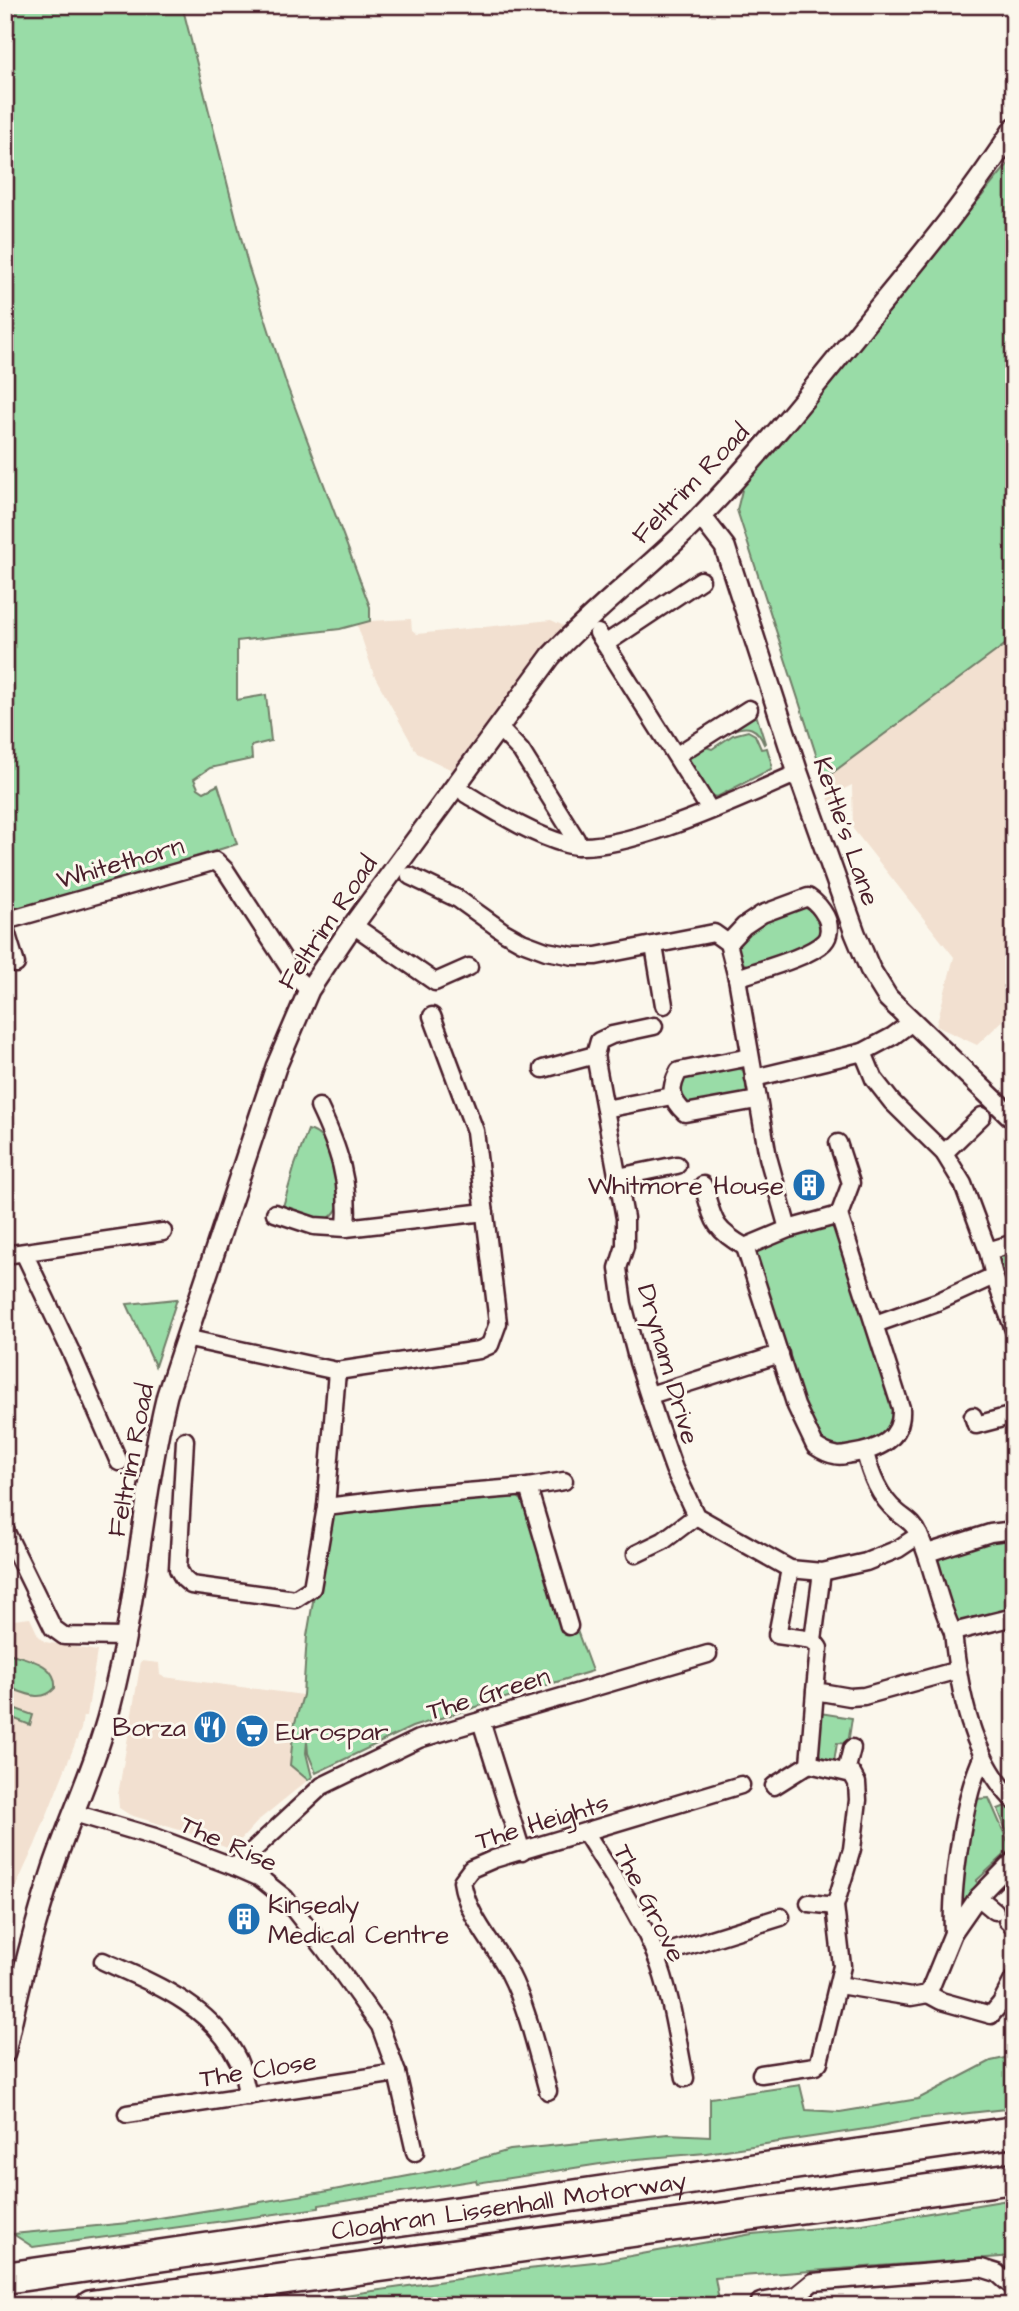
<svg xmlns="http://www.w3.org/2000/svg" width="1019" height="2311" font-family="'Architects Daughter',sans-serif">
<rect width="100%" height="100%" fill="#fbf7ec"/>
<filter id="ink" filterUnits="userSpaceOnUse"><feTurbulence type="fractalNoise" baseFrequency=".0143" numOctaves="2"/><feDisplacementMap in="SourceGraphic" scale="14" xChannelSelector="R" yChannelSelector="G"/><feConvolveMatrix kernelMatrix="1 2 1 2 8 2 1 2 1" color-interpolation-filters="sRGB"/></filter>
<g filter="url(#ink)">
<g fill="#f2e0d0">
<path d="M411 619 412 630 417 634 551 620 564 626 452 770 417 753 374 675 357 624 370 621Z"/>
<path d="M1014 638V1010L977 1045 936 1026 954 957 853 829 852 785 838 792 831 808 824 779Z"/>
<path d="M30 1618 38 1635 45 1642 97 1651 87 1716H83L81 1729 35 1845 5 1910V1621Z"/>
<path d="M141 1661 159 1663 160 1675 164 1677 303 1695 294 1726 290 1765 308 1780 260 1819 235 1846 227 1848 186 1832 130 1815 119 1808 118 1795Z"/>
</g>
<g fill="#99dca7" stroke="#727e69" stroke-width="2">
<path d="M5 5H182L248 265 287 386 370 607V621L340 629 237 641V700L266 695 271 741 251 746 252 759 210 768 194 779 198 788 204 792 218 785 237 844 5 916Z"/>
<path d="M1013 158 1014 638 824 779 737 510 743 486Z"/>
<path d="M755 711 765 743 764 744C757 727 748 724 731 731L733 725Z"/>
<path d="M748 731 755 735 761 749 767 748 772 765 771 769 717 797 712 796 690 763 689 758 706 747 712 749 733 735Z"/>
<path d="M804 907C818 914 820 924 820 938L810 946 751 967 738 961C726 927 780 914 804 907Z"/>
<path d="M737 1067 744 1071 747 1093 741 1098 692 1107 684 1104 678 1086 682 1079Z"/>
<path d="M308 1130C335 1135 338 1185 338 1207 326 1232 303 1217 282 1210L295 1165Z"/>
<path d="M824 1224 829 1225 837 1231 894 1410 889 1430 869 1442 840 1450 823 1444 813 1434 754 1257 755 1251 759 1247Z"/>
<path d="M1014 1248V1288L1009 1289 998 1262 1000 1255Z"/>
<path d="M177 1299 155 1366 127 1304Z"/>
<path d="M513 1493 524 1502 561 1627 575 1625 592 1671 412 1727 316 1773 308 1753 307 1741 306 1753 312 1777 308 1780 290 1765 294 1726 303 1695 307 1636 326 1526 335 1513 347 1508Z"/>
<path d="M1006 1538 1014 1540V1609L961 1622 955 1619 937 1563 943 1554Z"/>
<path d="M5 1652C25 1659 57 1662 55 1688 41 1704 23 1692 5 1686Z"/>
<path d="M5 1705 33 1715 30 1725 5 1715Z"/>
<path d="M820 1713 852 1718 848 1744 837 1743 834 1762 822 1760 816 1747Z"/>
<path d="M989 1798 1011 1849 976 1881 978 1883 962 1904H959L977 1799Z"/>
<path d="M1008 1805 1014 1811 1012 1846 998 1809Z"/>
<path d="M1014 2056V2108L915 2119 872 2128 706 2153 626 2160 477 2183 476 2180 319 2205V2208L33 2247 13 2234 128 2223 323 2192 440 2170 510 2150 668 2134 710 2136V2098L800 2085 806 2110 840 2112 918 2099 991 2061Z"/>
<path d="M1014 2199V2256L715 2278 720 2306H267L528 2269 603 2261 752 2234 863 2224Z"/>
</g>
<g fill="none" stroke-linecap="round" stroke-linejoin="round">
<defs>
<g id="minor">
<path d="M598 633 710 810"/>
<path d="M605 644 701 580"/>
<path d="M498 727 521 751 576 839 577 846"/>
<path d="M677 755 749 709"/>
<path d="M466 794C498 813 531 834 566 844 616 858 749 794 798 773"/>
<path d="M410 876 458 899 504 932 522 942 546 951 574 956H596L714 933 728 943"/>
<path d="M5 921 216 861 226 871 295 977 309 990"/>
<path d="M353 925 435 982 469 967"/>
<path d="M5 928 16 964"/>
<path d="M728 943 737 978 768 1157 788 1229"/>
<path d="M728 943 744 926 762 914 808 897C817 903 821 908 826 917 830 925 830 936 824 942 808 958 759 970 737 978"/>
<path d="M654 946 664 1005"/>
<path d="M863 1052 874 1079 892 1102 944 1153 963 1184 988 1251 994 1276 1014 1330"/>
<path d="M595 1055 599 1041 612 1035 654 1026"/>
<path d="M750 1057 679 1071C669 1089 670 1099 685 1113L757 1100"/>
<path d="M543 1069 595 1055 625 1218V1246L618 1268 623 1304 638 1362 658 1424 674 1469 696 1516 790 1569 822 1572 866 1562 898 1549 919 1535C934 1567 937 1601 953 1632L1014 1617"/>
<path d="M754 1078 863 1052 893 1036 912 1022"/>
<path d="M319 1107C339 1149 350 1181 346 1228"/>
<path d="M605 1109 672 1096"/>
<path d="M838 1143 851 1183 839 1215"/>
<path d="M944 1153 982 1116"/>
<path d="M618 1177 677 1165"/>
<path d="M703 1185C714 1221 712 1228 745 1247"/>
<path d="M275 1213 314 1226 346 1228 485 1212"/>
<path d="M745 1247 796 1406 815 1446C821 1450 827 1454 835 1455 840 1457 846 1455 851 1454 878 1450 903 1440 901 1408L839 1215"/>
<path d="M745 1247 788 1229 839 1215"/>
<path d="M988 1251 1014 1243"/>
<path d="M24 1253 71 1352 119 1462"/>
<path d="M5 1255 163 1232"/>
<path d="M875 1324 937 1302 994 1276"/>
<path d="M185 1338 337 1371 479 1350 490 1345 498 1323 475 1131 432 1016"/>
<path d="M650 1395 780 1354"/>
<path d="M973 1416 976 1425 1014 1415"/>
<path d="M185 1440 178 1569 184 1579 191 1585 295 1599 312 1588 326 1507 337 1371"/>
<path d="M865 1453C871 1475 879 1497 897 1512 906 1520 914 1523 919 1535"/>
<path d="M528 1487 564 1481"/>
<path d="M326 1507 417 1496 528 1487 569 1626"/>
<path d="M5 1530 53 1628 64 1636 125 1637"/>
<path d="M927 1553 990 1533 1014 1530"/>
<path d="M636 1554 663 1541 696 1516"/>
<path d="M790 1569 777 1635 813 1640 822 1572"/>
<path d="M953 1632C959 1691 971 1756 1014 1801"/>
<path d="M813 1640 819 1648 815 1691 850 1697 864 1696 958 1670"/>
<path d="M481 1721 522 1852"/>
<path d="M846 1772 852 1748"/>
<path d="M774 1786 809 1764 815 1691"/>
<path d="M74 1813 155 1837 235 1867 260 1878 285 1898 324 1948 380 2026 397 2073 415 2152"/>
<path d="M586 1833C610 1873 639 1912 656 1956 671 1993 677 2039 685 2078"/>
<path d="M235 1867 322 1786 419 1739 708 1654"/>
<path d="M978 1897 995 1911"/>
<path d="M809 1903 835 1906"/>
<path d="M1007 1920 1014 1926"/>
<path d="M953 1933C951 1889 963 1796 983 1756"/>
<path d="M656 1956 781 1917"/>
<path d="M103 1961C155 1984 211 2005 238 2060 243 2071 245 2084 248 2096"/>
<path d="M5 1983 19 1986"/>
<path d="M839 1985 911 1997 928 1994 953 1933 978 1897 1014 1860"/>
<path d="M928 1994 941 2001 991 2015 1001 2003 1014 1978"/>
<path d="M761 2074 815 2066 819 2062 842 1966 835 1906 852 1849 858 1800 857 1783 852 1774 809 1764"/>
<path d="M548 2091C537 2052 528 2009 509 1972 493 1942 467 1916 462 1881L471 1869 494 1859 741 1785"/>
<path d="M127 2114 397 2073"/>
<path d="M760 2302 797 2295 813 2282 981 2268 997 2273 1014 2288"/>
</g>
<g id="tertiary">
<path d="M701 516 725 547 798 773 855 933 870 969 888 998 1014 1119"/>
<path d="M5 2053C18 1990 33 1929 53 1868 71 1815 96 1763 110 1708 137 1605 142 1498 167 1395L276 1067 309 990 346 935 551 656C598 605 654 565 702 515 762 453 816 385 870 318 920 257 972 195 1014 128"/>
</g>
<g id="motorway">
<path id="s1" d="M5 2278 1014 2132"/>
<path d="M91 2306 1014 2178"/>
</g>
</defs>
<use href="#minor" stroke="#4a1f2b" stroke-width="21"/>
<use href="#tertiary" stroke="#4a1f2b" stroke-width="24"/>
<use href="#motorway" stroke="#4a1f2b" stroke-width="35"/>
<use href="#minor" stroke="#fbf7ec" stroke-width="16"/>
<use href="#tertiary" stroke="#fbf7ec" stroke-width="19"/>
<use href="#motorway" stroke="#fbf7ec" stroke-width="30"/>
</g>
</g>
<defs>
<symbol id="building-disc" viewBox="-11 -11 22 22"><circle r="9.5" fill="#1f6fb2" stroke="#fbf7ec"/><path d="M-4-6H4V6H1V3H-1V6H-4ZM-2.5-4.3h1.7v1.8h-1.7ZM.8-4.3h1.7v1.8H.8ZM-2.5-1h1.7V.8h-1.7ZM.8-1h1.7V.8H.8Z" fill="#fff"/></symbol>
<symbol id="restaurant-disc" viewBox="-11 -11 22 22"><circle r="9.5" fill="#1f6fb2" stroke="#fbf7ec"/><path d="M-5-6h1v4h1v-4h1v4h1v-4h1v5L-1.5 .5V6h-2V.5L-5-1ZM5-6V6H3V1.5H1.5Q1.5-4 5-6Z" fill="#fff"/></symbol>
<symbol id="supermarket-disc" viewBox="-11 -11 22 22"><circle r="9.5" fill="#1f6fb2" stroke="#fbf7ec"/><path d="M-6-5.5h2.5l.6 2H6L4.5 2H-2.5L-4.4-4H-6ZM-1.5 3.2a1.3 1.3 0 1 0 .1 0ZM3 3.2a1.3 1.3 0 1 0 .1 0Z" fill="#fff"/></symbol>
</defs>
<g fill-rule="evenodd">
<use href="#building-disc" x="790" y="1166" width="38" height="38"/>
<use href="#restaurant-disc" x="191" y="1708" width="38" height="38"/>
<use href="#supermarket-disc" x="233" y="1712" width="38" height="38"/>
<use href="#building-disc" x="225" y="1900" width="38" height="38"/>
</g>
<g text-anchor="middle" stroke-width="6" stroke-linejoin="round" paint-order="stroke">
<g font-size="26" fill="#4a1f2b" stroke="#fbf7ec">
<text transform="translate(690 483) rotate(-46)" y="9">Feltrim Road</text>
<text transform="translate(847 831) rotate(71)" y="9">Kettle's Lane</text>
<text transform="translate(120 862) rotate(-16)" y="9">Whitethorn</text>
<text transform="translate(327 922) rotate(-56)" y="9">Feltrim Road</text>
<text transform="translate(669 1364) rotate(74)" y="9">Drynam Drive</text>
<text transform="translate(130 1460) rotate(-79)" y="9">Feltrim Road</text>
<text transform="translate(488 1693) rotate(-17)" y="9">The Green</text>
<text transform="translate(542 1821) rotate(-17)" y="9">The Heights</text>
<text transform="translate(229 1843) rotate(24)" y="9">The Rise</text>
<text transform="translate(650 1903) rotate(63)" y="9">The Grove</text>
<text transform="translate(258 2069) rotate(-9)" y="9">The Close</text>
<text dy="9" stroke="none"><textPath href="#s1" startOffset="509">Cloghran Lissenhall Motorway</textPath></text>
</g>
<g font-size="26" fill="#4a1f2b" stroke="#fbf7ec" text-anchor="end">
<text x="784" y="1194">Whitmore House</text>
<text x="186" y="1736">Borza</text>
<text x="276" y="1740" text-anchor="start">Eurospar</text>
<text x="268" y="1913" text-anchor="start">Kinsealy<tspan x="268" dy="30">Medical Centre</tspan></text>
</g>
</g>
<rect width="1019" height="2311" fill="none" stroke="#fbf7ec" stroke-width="28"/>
<rect x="14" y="14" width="991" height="2283" fill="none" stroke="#4a1f2b" stroke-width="2.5" filter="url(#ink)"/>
</svg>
